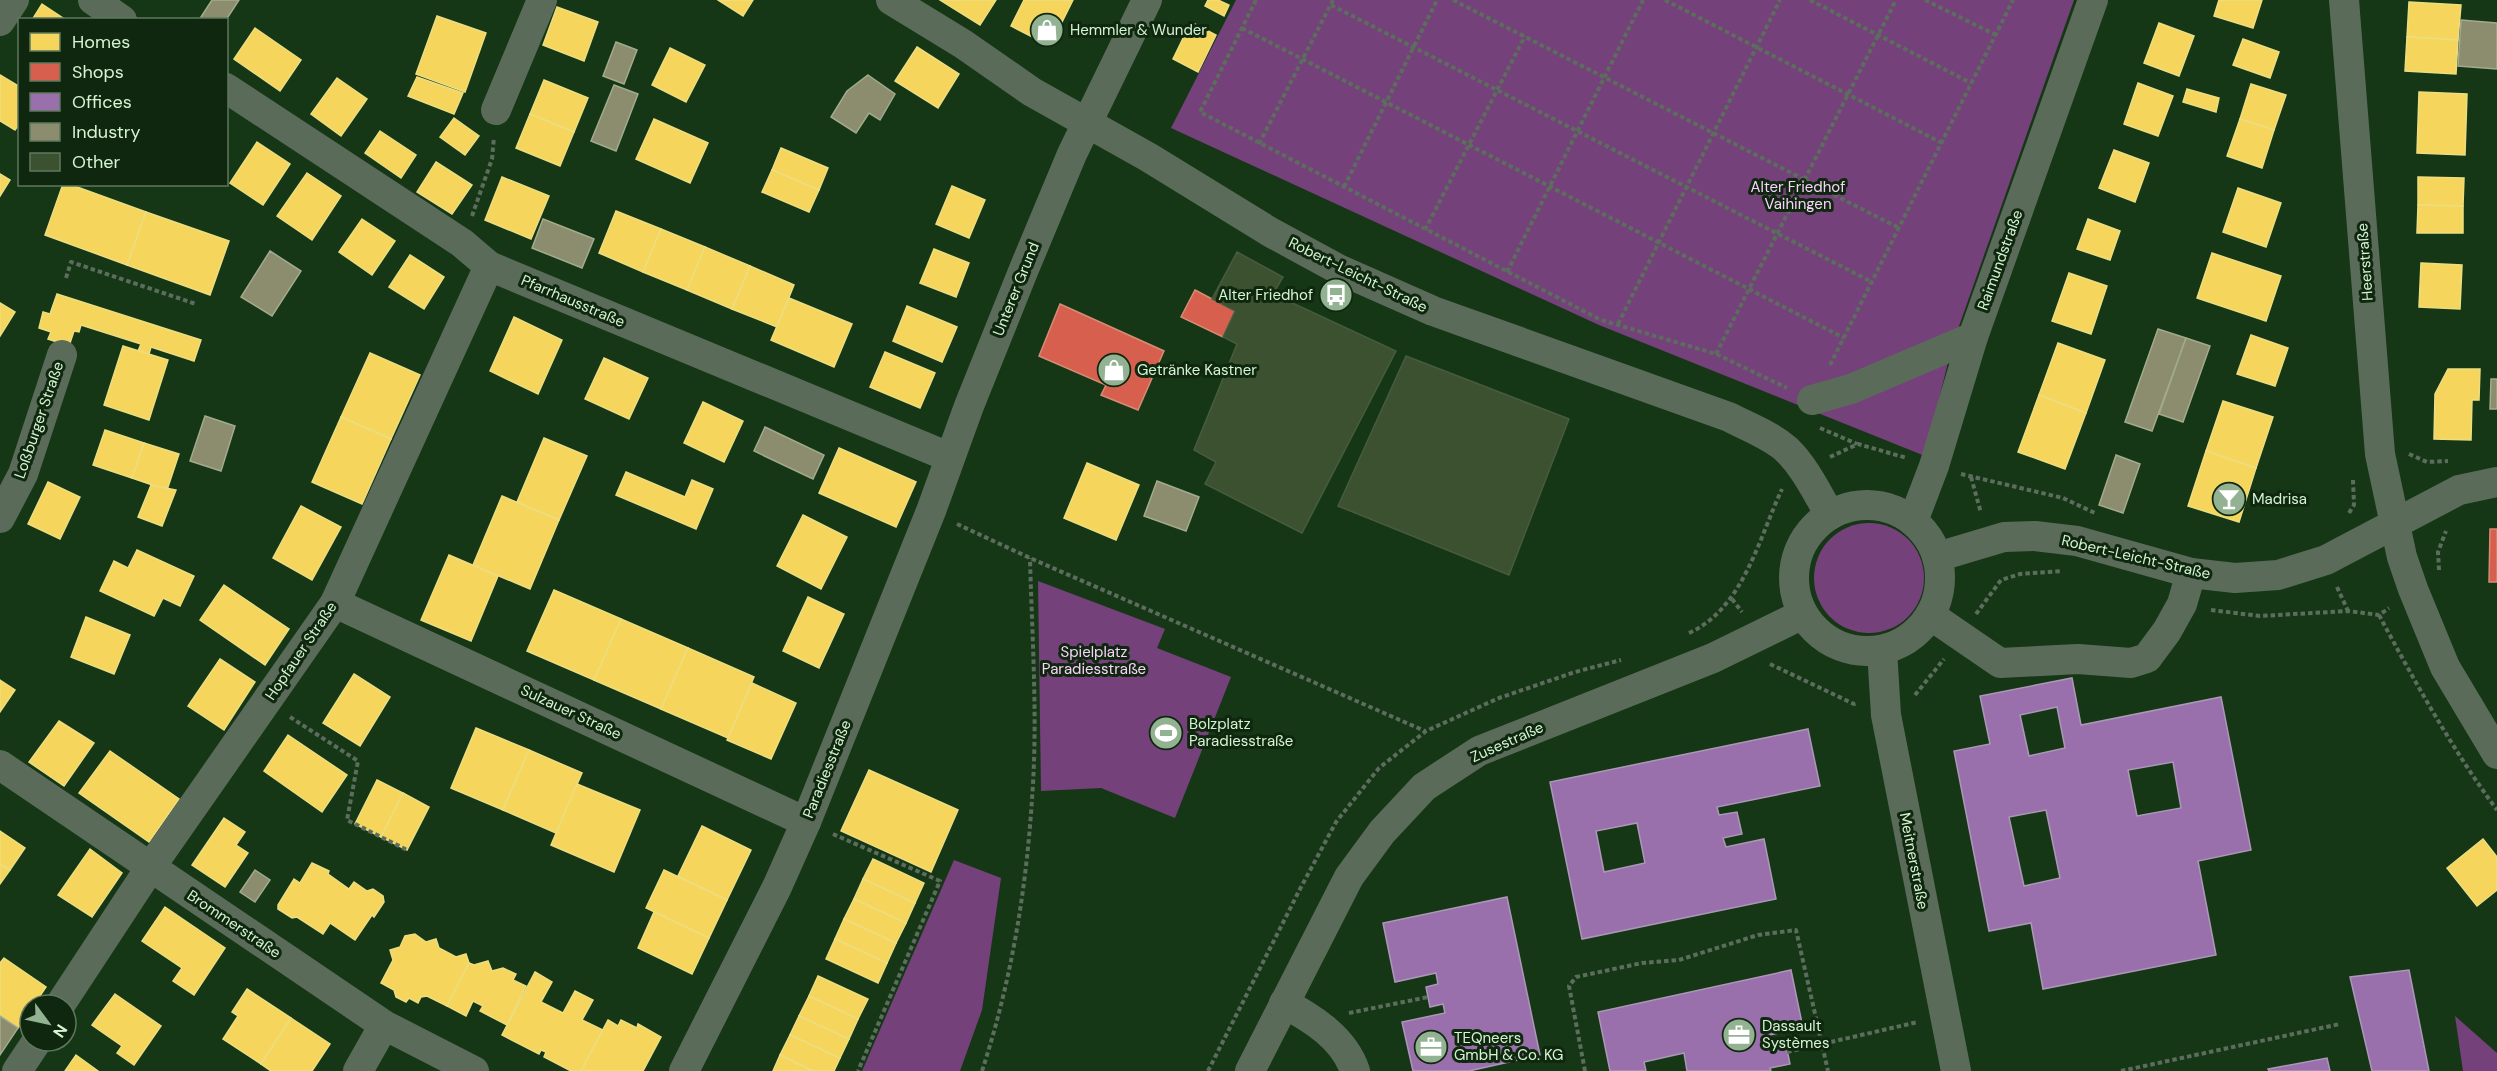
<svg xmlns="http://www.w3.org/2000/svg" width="2497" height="1071" font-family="'DM Sans',sans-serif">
<rect width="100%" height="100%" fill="#153716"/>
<g fill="#75417b">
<path d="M1236 0H2074L1952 346 1925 456 1599 325 1171 128Z"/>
<circle cx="1869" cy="578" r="55"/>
<path d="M1038 581 1165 629 1157 648 1231 677 1175 818 1101 788 1041 791Z"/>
<path d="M954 860 1001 878 982 1010 960 1071H862Z"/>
<path d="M2455 1016 2497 1053V1071H2463Z"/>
</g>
<g fill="#f6d55c" stroke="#ecde80" stroke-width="1.5">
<path d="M718 0H753L743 16Z"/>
<path d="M940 0H996L980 25Z"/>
<path d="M1024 0H1073L1050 46 1011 26Z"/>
<path d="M1208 0H1218L1229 5 1224 16 1205 6Z"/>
<path d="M2219 0H2262L2253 28 2214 16Z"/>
<path d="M2409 2 2461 5 2458 40 2407 37Z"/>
<path d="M42 4 66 20H32Z"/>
<path d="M557 7 598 22 584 61 543 45Z"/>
<path d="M437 16 486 33 465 92 416 74Z"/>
<path d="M1191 22 1216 35 1198 72 1173 59Z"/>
<path d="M2159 23 2194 36 2179 76 2144 63Z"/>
<path d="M255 28 301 60 280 91 234 59Z"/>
<path d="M2407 37 2458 40 2456 74 2405 71Z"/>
<path d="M2243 39 2279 52 2270 78 2233 65Z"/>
<path d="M917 47 959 74 938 108 895 81Z"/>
<path d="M670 48 705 65 686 102 652 85Z"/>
<path d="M0 75 20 87V123L15 130 0 121Z"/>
<path d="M417 77 463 93 454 114 408 96Z"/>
<path d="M337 78 367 99 341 136 311 114Z"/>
<path d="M544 80 588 98 574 132 530 114Z"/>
<path d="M2138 83 2173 96 2158 136 2124 124Z"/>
<path d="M2251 84 2286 95 2274 130 2240 119Z"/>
<path d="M2187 89 2219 98 2216 112 2183 102Z"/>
<path d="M2419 92 2467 94 2465 155 2417 153Z"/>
<path d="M530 114 574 132 560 166 516 148Z"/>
<path d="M454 118 479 136 465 155 440 137Z"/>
<path d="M654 119 708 143 690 183 636 159Z"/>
<path d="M2240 119 2274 130 2262 168 2227 156Z"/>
<path d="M380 131 416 155 401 178 365 153Z"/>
<path d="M257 142 290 164 263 205 230 183Z"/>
<path d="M781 148 828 168 819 190 772 170Z"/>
<path d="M2114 150 2149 163 2135 202 2099 188Z"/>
<path d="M436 162 472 185 452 214 417 192Z"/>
<path d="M772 170 819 190 809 212 762 192Z"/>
<path d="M307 173 341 196 312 240 277 216Z"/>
<path d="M0 174 10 180 0 196Z"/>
<path d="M502 177 549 196 531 239 485 220Z"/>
<path d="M2418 177 2464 178 2463 206 2418 205Z"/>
<path d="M63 184H69L146 212 127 265 45 235Z"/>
<path d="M952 186 985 200 969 238 936 224Z"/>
<path d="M2238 188 2281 203 2266 247 2223 232Z"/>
<path d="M2418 205 2463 206V233H2417Z"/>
<path d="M616 211 661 229 643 272 599 253Z"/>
<path d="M146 212 229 241 210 295 127 265Z"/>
<path d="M362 219 395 241 372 275 339 252Z"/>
<path d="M2088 219 2120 231 2110 260 2077 249Z"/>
<path d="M661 229 705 247 687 290 643 272Z"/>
<path d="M705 247 750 266 732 309 687 290Z"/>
<path d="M934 249 969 263 956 297 920 283Z"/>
<path d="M2212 253 2281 276 2266 321 2197 298Z"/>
<path d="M410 255 444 277 424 309 389 287Z"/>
<path d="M2421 263 2462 265 2460 309 2419 307Z"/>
<path d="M750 266 794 285 777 327 732 309Z"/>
<path d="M2069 273 2107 286 2091 334 2052 321Z"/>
<path d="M57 294 201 340 194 361 151 347 149 354 138 351 141 344 81 325 79 332 74 331 69 346 48 339 51 332 39 328 43 312 50 314Z"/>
<path d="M789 298 852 324 834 367 771 340Z"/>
<path d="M0 303 15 312 0 336Z"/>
<path d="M907 306 957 327 942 362 893 341Z"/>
<path d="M514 317 562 340 538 394 490 371Z"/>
<path d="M2251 335 2288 348 2275 386 2237 374Z"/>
<path d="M2058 343 2105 360 2086 413 2039 395Z"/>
<path d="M123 346 168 360 149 420 104 405Z"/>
<path d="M885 352 935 373 920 408 870 387Z"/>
<path d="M370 353 420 375 391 439 341 417Z"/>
<path d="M604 358 648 378 629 419 585 399Z"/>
<path d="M2448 369H2480L2479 400H2472L2471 440 2434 439 2435 394Z"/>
<path d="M2039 395 2086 413 2065 469 2018 452Z"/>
<path d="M2223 401 2273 417 2256 468 2206 451Z"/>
<path d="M703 402 743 421 724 462 684 443Z"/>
<path d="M341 417 391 439 362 504 312 482Z"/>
<path d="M105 430 144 443 132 478 93 465Z"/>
<path d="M544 438 587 456 559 520 517 502Z"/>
<path d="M144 443 179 454 167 490 132 478Z"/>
<path d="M839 448 916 482 896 527 819 493Z"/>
<path d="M2206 451 2256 468 2239 522 2188 506Z"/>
<path d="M1087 463 1139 485 1116 540 1064 518Z"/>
<path d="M626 472 685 497 692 480 713 489 696 529 616 495Z"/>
<path d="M48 482 80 497 60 539 28 524Z"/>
<path d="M151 485 176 490 162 526 138 517Z"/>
<path d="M502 496 559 520 530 589 473 565Z"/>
<path d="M301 506 341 527 312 580 273 558Z"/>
<path d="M803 515 847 537 821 589 777 566Z"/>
<path d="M137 550 194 576 180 606 163 598 154 616 100 591 114 561 128 568Z"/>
<path d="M449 555 498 576 471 641 421 620Z"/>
<path d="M224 585 289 629 265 665 200 620Z"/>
<path d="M554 590 621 619 594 680 527 651Z"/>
<path d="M808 597 844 614 819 668 783 651Z"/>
<path d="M86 617 130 635 114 674 71 657Z"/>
<path d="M621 619 688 648 661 709 594 680Z"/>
<path d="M688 648 754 677 728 738 661 709Z"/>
<path d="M220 659 255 682 224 730 188 706Z"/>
<path d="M354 674 390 697 360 746 323 723Z"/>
<path d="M0 680 15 690 0 712Z"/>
<path d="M752 683 796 703 771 759 727 740Z"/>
<path d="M59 721 94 743 64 786 29 762Z"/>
<path d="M476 728 529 750 503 810 451 788Z"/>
<path d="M288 735 347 775 322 812 264 771Z"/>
<path d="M529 750 582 773 556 833 503 810Z"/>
<path d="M110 751 179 799 149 842 79 793Z"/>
<path d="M869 770 958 810 931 872 841 831Z"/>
<path d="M377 780 403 793 381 837 355 824Z"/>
<path d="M577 784 640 810 614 872 551 845Z"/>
<path d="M403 793 429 807 407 850 381 837Z"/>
<path d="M224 818 245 832 236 845 248 853 225 887 192 865Z"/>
<path d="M702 826 751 850 727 900 678 876Z"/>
<path d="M0 831 25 848 10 870 0 864Z"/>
<path d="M2483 839 2497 857V890L2477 906 2447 868Z"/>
<path d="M90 849 122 873 92 917 58 895Z"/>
<path d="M873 859 924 883 915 903 863 879Z"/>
<path d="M312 863 329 871 328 874 349 889 354 882 367 891 373 889 383 896 384 902 374 917 372 915 355 940 330 923 323 934 297 917 292 918 278 909V905L294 879 300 883Z"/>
<path d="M0 864 10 870 0 884Z"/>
<path d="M664 870 727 900 709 938 646 908Z"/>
<path d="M863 879 915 903 906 923 854 899Z"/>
<path d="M854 899 906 923 896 943 844 919Z"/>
<path d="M165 907 225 948 194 995 173 981 182 968 142 941Z"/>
<path d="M654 912 709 938 692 974 638 948Z"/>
<path d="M844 919 896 943 887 963 835 939Z"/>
<path d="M415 934 426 942 436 939 439 948 456 957 466 954 469 963 447 1006 427 996 421 997 418 1003 409 998 406 1002 396 997 394 990 381 983 393 960 390 950 400 947 405 936Z"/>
<path d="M835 939 887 963 878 983 826 959Z"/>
<path d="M4 958 46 987 34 1005H30V1011L18 1028 0 1016V963Z"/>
<path d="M488 961 492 971 503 968 516 974 513 980 526 986 507 1025 480 1011 483 1006 473 1001 466 1016 447 1006 469 963 474 965Z"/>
<path d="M535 972 552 982 541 1002 563 1013 575 991 593 1000 582 1020 603 1030 581 1071H571L544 1057 546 1052 541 1050 539 1054 502 1035Z"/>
<path d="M818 976 868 999 858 1019 809 996Z"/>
<path d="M247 989 291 1018 261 1064 223 1039 238 1016 232 1012Z"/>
<path d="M115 994 161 1026 134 1065 117 1053 122 1046 92 1025Z"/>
<path d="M809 996 858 1019 849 1039 799 1016Z"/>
<path d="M799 1016 849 1039 840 1058 790 1035Z"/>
<path d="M291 1018 330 1044 312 1071H271L261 1064Z"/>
<path d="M608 1020 618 1026 621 1020 637 1028 638 1024 661 1037 643 1071H581Z"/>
<path d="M790 1035 840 1058 834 1071H813L780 1055Z"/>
<path d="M76 1055 98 1071H65Z"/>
<path d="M780 1055 813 1071H773Z"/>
</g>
<g fill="#d6604d" stroke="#d68c75" stroke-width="1.5">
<path d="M1195 290 1235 311 1223 337 1181 317Z"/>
<path d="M1060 304 1164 351 1138 410 1101 395 1106 385 1039 356Z"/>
<path d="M2490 529H2497V582H2489Z"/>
</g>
<g fill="#9970ab" stroke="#ab98b7" stroke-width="1.5" fill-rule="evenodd">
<path d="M2072 678 2081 725 2221 697 2251 850 2198 861 2216 955 2043 989 2031 923 1989 931 1954 751 1990 744 1980 696ZM2057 707 2065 748 2029 756 2020 715ZM2173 762 2181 808 2137 816 2128 770ZM2046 810 2060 878 2024 886 2009 817Z"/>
<path d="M1808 729 1820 786 1717 807 1719 815 1737 812 1742 834 1723 838 1726 847 1764 839 1776 899 1582 939 1550 782ZM1637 823 1645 863 1604 872 1596 831Z"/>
<path d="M1507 897 1540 1055 1469 1071H1413L1402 1022 1445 1013 1443 1004 1430 1007 1426 987 1438 984 1436 973 1395 982 1383 923Z"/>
<path d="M1791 970 1803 1028 1765 1036 1766 1044 1785 1040 1790 1064 1770 1068 1771 1071H1687L1684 1053 1644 1062 1646 1071H1610L1598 1012Z"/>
<path d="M2409 970 2429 1071H2372L2350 977Z"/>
<path d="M2327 1058 2330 1071H2269L2268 1069Z"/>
</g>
<g fill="#8c8c6e" stroke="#a2ab8c" stroke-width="1.5">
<path d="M212 0H239L226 20H199Z"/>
<path d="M2461 20 2497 23V69L2458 66Z"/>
<path d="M616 42 637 50 624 84 603 76Z"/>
<path d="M868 75 895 94 880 120 869 113 856 133 831 117 847 91Z"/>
<path d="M614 85 638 94 616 151 591 141Z"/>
<path d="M543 219 594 239 582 268 532 248Z"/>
<path d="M270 251 301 271 272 316 241 297Z"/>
<path d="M2158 329 2186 338 2152 431 2125 422Z"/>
<path d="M2186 338 2210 346 2183 422 2159 414Z"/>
<path d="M2491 379H2497V409H2490Z"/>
<path d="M205 416 235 426 221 471 190 461Z"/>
<path d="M765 427 824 455 813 479 754 451Z"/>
<path d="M2116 455 2140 464 2123 513 2099 505Z"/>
<path d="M1157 481 1199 497 1186 531 1144 516Z"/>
<path d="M255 870 270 880 255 902 240 892Z"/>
<path d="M0 1016 18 1028 0 1055Z"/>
</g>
<g fill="#3c5130" stroke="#475c3e" stroke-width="1.5">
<path d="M1237 252 1283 277 1273 294 1396 351 1302 533 1205 484 1216 462 1194 450 1237 344 1223 337 1235 311 1212 299Z"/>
<path d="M1406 356 1569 419 1509 575 1338 506Z"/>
</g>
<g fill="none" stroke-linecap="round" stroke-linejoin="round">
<g stroke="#5c6d5d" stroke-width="4" stroke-dasharray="4.5 3" stroke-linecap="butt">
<path d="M1256 0 1200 112 1601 320 1716 354 1787 388"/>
<path d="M1453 0 1899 228"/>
<path d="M1665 0 1942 143"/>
<path d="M1810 0 1971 83"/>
<path d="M1925 0 1996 35"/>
<path d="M1331 5 1872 282"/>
<path d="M1242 28 1844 338"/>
<path d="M1259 144 1333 0"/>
<path d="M1344 187 1437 0"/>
<path d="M472 216 492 159 494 137"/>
<path d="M1425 230 1525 36"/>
<path d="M1507 272 1643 0"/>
<path d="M66 278 71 262 196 304"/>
<path d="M1618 324 1780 0"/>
<path d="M1716 354 1896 0"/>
<path d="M1830 365 2013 0"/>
<path d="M1820 428 1857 444"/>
<path d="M2409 454 2427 462 2448 461"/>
<path d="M1830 457 1858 444 1907 458"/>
<path d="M1961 474 2063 498 2097 514"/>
<path d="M1971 477 1981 513"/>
<path d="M2349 513 2354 505 2353 480"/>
<path d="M957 524 1030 558 1425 731"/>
<path d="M2439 570 2438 552 2446 531"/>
<path d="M2337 587 2348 611"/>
<path d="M1732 599 1742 612"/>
<path d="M2211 610 2260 616 2348 611 2379 615 2389 608"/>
<path d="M1976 614 2001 580 2020 574 2062 571"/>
<path d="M2379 615C2415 682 2452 749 2497 810"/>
<path d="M1689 633C1743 609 1759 538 1782 489"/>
<path d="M1770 664 1854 704 1858 703"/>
<path d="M1915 695 1944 659"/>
<path d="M290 717 358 761 347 820 407 850"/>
<path d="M833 834 940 881 858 1071"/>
<path d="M1349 1013 1428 997"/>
<path d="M1787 1052 1918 1022"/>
<path d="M982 1071C1011 982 1026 892 1032 799 1038 719 1032 638 1030 558"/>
<path d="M1208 1071 1300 889 1336 822 1379 768 1426 731 1499 698 1575 672 1621 660"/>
<path d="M1585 1071 1569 986 1576 977 1642 963 1679 960 1758 935 1796 930 1828 1071"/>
<path d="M2121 1071 2340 1024"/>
</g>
<g stroke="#5a6c59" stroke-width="30">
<path d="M93 0 122 20"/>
<path d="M891 0 963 44 1032 92 1148 157 1270 232 1338 269 1433 311 1729 417C1748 427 1770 435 1786 449 1805 467 1817 493 1830 515"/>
<path d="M2344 0 2380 454 2402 557 2413 589 2445 667 2497 754"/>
<path d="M0 21 14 0"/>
<path d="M226 88 462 243 489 266 949 457"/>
<path d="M496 110 542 0"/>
<path d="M1812 400 1851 389 1973 337"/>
<circle cx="1867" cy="578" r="73"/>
<path d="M0 518 23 474 62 355"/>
<path d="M1913 521 1934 466 1973 337 2093 0"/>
<path d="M1937 557 2004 537 2035 536 2077 541 2191 573 2235 578 2278 575 2326 560 2459 490 2497 482"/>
<path d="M335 603 806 822"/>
<path d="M1930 615 2000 663 2078 659 2131 663 2147 658 2167 631 2182 604 2191 573"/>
<path d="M1882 650 1886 715 1956 1071"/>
<path d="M0 765 384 1025 474 1071"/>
<path d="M1284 1003C1313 1019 1344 1038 1355 1071"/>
<path d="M60 1005 150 868 335 603 489 266"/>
<path d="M17 1071 37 1041"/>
<path d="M358 1071 384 1025"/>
<path d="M684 1071 777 887 806 822 931 511 969 406 1024 269 1072 154 1147 0"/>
<path d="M1250 1071 1349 877 1382 832 1424 787 1479 751 1713 658 1803 614"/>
</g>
</g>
<defs>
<symbol id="shop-disc" viewBox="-11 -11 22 22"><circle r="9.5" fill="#92b291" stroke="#0f270e"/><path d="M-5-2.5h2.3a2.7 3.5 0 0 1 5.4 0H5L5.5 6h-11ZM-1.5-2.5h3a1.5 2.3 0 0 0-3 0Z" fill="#fff"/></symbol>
<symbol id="bus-disc" viewBox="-11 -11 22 22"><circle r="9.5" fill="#92b291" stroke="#0f270e"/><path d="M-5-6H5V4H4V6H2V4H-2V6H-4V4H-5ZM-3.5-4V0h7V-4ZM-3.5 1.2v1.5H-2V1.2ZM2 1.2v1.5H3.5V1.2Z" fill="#fff"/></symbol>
<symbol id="bar-disc" viewBox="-11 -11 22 22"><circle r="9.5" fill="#92b291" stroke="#0f270e"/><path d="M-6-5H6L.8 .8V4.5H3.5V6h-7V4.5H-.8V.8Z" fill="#fff"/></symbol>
<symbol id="stadium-disc" viewBox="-11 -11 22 22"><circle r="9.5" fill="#92b291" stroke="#0f270e"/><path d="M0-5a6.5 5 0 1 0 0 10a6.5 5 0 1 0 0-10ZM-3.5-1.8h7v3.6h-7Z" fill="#fff"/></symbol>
<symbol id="office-disc" viewBox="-11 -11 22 22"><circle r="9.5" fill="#92b291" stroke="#0f270e"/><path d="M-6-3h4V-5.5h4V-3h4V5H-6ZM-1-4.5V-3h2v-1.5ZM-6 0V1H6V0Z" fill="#fff"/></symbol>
</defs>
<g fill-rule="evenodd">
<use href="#shop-disc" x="1028" y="11" width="38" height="38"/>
<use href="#bus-disc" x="1317" y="276" width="38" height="38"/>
<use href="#shop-disc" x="1095" y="351" width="38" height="38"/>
<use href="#bar-disc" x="2210" y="480" width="38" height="38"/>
<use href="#stadium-disc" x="1147" y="714" width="38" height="38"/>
<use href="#office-disc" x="1720" y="1016" width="38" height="38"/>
<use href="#office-disc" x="1412" y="1028" width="38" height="38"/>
</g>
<g text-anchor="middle" stroke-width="6" stroke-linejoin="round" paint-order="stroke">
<g font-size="15" fill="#d5f4d3" stroke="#0f270e" text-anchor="start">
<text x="1070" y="35">Hemmler &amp; Wunder</text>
<text x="1313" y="300" text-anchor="end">Alter Friedhof</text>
<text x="1137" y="375">Getränke Kastner</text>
<text x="2252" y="504">Madrisa</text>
<text x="1189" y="729">Bolzplatz<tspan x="1189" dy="17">Paradiesstraße</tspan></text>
<text x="1762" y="1031">Dassault<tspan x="1762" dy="17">Systèmes</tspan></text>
<text x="1454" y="1043">TEQneers<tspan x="1454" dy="17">GmbH &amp; Co. KG</tspan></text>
</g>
<g font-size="15" fill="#f9d3fd" stroke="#0f270e">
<text x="1798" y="192">Alter Friedhof<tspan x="1798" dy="17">Vaihingen</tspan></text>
<text x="1094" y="657">Spielplatz<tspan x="1094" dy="17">Paradiesstraße</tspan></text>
</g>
<g font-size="15" fill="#d5f4d3" stroke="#0f270e">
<text transform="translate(2000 260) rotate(-70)" y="5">Raimundstraße</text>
<text transform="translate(2365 262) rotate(-94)" y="5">Heerstraße</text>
<text transform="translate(1358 275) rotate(26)" y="5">Robert-Leicht-Straße</text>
<text transform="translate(1016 289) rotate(-68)" y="5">Unterer Grund</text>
<text transform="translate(573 301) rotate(23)" y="5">Pfarrhausstraße</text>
<text transform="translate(39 420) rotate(-71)" y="5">Loßburger Straße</text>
<text transform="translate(2136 557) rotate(13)" y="5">Robert-Leicht-Straße</text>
<text transform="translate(301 651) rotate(-56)" y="5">Hopfauer Straße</text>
<text transform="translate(571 712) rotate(25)" y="5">Sulzauer Straße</text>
<text transform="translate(1507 742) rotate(-24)" y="5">Zusestraße</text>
<text transform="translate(827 769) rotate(-68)" y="5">Paradiesstraße</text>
<text transform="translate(1914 861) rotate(79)" y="5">Meitnerstraße</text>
<text transform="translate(234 924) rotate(34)" y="5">Brommerstraße</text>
</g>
</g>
<rect x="18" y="18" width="210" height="168" fill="#0f270e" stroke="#5e795d" stroke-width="1.5"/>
<rect x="30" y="33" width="30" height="18" fill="#f6d55c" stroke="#5e795d" stroke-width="1.5"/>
<text x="72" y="48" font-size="18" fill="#d5f4d3">Homes</text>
<rect x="30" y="63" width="30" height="18" fill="#d6604d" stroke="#5e795d" stroke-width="1.5"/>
<text x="72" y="78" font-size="18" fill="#d5f4d3">Shops</text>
<rect x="30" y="93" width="30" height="18" fill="#9970ab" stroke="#5e795d" stroke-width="1.5"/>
<text x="72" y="108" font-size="18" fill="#d5f4d3">Offices</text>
<rect x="30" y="123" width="30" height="18" fill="#8c8c6e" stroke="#5e795d" stroke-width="1.5"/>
<text x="72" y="138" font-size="18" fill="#d5f4d3">Industry</text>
<rect x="30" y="153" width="30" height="18" fill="#3c5130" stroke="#5e795d" stroke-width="1.5"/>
<text x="72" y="168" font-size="18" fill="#d5f4d3">Other</text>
<g transform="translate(48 1023) rotate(123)"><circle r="28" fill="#0f270e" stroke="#5e795d" stroke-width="1.5"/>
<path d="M0-4.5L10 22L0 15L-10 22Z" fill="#92b291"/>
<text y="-9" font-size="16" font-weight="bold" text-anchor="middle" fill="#d5f4d3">N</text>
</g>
</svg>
